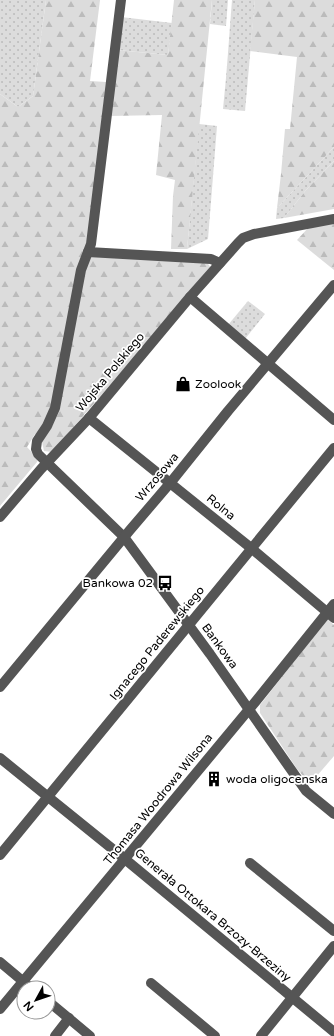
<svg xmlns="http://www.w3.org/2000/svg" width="334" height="1036" font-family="'Varela Round',sans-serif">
<defs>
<pattern id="green-dots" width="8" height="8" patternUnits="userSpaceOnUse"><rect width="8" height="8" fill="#dcdcdc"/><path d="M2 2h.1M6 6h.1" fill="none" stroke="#bbb" stroke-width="1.8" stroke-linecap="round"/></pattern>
<pattern id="forest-firs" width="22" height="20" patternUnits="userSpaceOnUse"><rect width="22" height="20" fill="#dcdcdc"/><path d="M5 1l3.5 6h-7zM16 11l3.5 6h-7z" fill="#bbb"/></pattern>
</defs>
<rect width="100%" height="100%" fill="#fff"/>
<g fill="url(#green-dots)">
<path d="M0 0H46L33 96 18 107 0 94Z"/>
<path d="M212 0H228L226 26 210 24Z"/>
<path d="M232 0H255L245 111 223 109C227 73 229 36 232 0Z"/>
<path d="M121 17 172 23 168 55 117 50Z"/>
<path d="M199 124 217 126 208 239 187 249Z"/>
<path d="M334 147V161L306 190 284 218 276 219 277 208Z"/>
<path d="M248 301 265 314 245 339 228 325Z"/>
</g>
<g fill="url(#forest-firs)">
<path d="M46 0H100L90 81 106 82 88 248 206 261 211 268 52 452 44 451 42 442 35 434 27 447 38 459 37 462 0 506V94L18 107 33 96Z"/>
<path d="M174 0H212L187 249H171L173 196 175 180 156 175 162 115 110 116 117 50 168 55Z"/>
<path d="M255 0H334V147L277 208 281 174 285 129H290L297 57 250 51Z"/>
<path d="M334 161V209L284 218 306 190Z"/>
<path d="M334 222V270L297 240 309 227Z"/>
<path d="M327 619 334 625V756L310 784 297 769 260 713V705Z"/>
</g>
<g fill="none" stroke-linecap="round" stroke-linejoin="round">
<g stroke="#555" stroke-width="10">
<path d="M121 0 91 244 81 270 55 408 47 426 37 441 36 449 38 454 124 537 210 654 306 791 334 814"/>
<path d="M88 252 211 259 220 263"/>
<path d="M190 297 334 420"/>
<path d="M89 418 251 548 334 618"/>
<path d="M0 517 41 469 89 418 190 297 238 243 243 238 254 234 334 219"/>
<path d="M0 687 130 530 171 482 228 411 334 285"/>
<path d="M0 758 120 855 334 1032"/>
<path d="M0 855 334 448"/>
<path d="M250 863 334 931"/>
<path d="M0 962 31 988"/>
<path d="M151 983 215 1036"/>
<path d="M48 1001 90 1036"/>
<path d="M0 1009 256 701 334 604"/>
<path d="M55 1036 69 1018"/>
<path d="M261 1036 334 946"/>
</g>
</g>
<defs>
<symbol id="shop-bare" viewBox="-9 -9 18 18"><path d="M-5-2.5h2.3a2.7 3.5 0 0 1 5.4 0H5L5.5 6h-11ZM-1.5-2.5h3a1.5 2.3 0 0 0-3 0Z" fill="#000" stroke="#fff" stroke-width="2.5" paint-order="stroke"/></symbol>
<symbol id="bus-bare" viewBox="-9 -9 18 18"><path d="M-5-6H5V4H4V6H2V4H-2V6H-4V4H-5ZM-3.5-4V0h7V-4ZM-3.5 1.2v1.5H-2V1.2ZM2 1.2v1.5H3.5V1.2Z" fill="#000" stroke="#fff" stroke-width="2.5" paint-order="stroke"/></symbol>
<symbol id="building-bare" viewBox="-9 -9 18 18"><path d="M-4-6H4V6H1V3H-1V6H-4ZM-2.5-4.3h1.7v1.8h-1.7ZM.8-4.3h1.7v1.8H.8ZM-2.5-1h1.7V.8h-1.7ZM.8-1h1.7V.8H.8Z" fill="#000" stroke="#fff" stroke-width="2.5" paint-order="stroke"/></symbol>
</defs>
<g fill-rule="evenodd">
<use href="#shop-bare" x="172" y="373" width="22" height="22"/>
<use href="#bus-bare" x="154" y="572" width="22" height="22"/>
<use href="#building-bare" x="203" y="768" width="22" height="22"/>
</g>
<g text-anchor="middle" stroke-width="3.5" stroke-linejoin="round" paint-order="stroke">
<g font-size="12" fill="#000" stroke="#fff">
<text transform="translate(110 372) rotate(-50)" y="4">Wojska Polskiego</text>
<text transform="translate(157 477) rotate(-50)" y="4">Wrzosowa</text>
<text transform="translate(221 507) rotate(39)" y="4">Rolna</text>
<text transform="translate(157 643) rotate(-51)" y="4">Ignacego Paderewskiego</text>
<text transform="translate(220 646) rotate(54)" y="4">Bankowa</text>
<text transform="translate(158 799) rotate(-51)" y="4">Thomasa Woodrowa Wilsona</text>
<text transform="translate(213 915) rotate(40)" y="4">Generała Ottokara Brzozy-Brzeziny</text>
</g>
<g font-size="12" fill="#000" stroke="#fff" text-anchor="start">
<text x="195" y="388">Zoolook</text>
<text x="153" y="587" text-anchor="end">Bankowa 02</text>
<text x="226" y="783">woda oligocenska</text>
</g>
</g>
<g transform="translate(36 1000) rotate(230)"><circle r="19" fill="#ffffff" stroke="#999999"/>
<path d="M0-3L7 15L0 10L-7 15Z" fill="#000000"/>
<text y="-6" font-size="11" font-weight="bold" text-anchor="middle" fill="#000000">N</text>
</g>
</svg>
